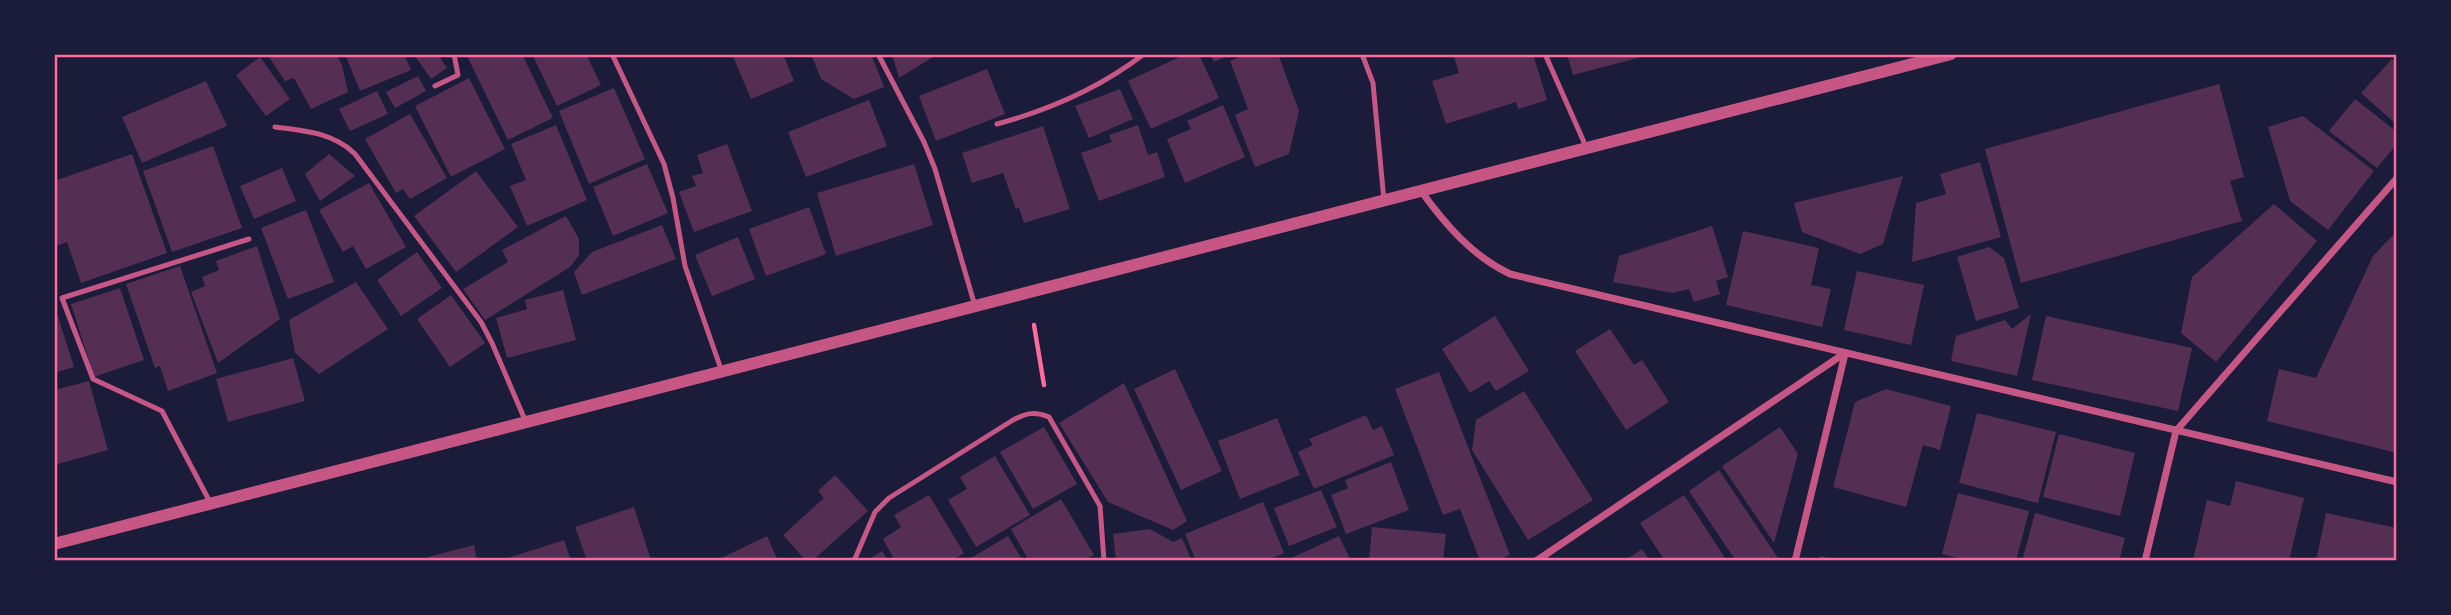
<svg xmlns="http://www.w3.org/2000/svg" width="2451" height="615" font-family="'Noto Serif',serif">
<rect width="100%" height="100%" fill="#1b1b3a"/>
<g fill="#542f53">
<path d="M267 54H336L342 65 348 92 311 109 294 78 285 81Z"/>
<path d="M345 54H404L411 70 360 91Z"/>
<path d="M418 54H438L447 68 431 79 415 56Z"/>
<path d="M474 54H522L553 118 508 140 468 58Z"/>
<path d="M532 54H586L601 85 557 106Z"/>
<path d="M732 54H783L794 81 751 99Z"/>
<path d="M811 54H871L884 87 854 99 821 79Z"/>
<path d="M892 54H938L899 78Z"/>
<path d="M1186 54H1199L1219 98 1151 129 1128 81Z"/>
<path d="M1210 54H1231L1214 62Z"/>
<path d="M1246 54H1278L1299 111 1289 154 1255 167 1235 115 1248 109 1230 61Z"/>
<path d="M1453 54H1533L1547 100 1518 109 1516 102 1446 124 1432 81 1459 73Z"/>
<path d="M1567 54H1649V55L1573 75Z"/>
<path d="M260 57 290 99 266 116 236 75Z"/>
<path d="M2392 59 2397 63V125L2361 93Z"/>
<path d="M987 69 1005 114 936 141 919 96Z"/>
<path d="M418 76 426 91 395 108 386 92Z"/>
<path d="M469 78 505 149 451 177 415 106Z"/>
<path d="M206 81 227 126 142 163 122 117Z"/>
<path d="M2219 84 2244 177 2230 181 2242 221 2021 283 1985 149Z"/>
<path d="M614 88 645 159 589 184 559 111Z"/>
<path d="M1120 89 1133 119 1089 138 1075 106Z"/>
<path d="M377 91 388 114 350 131 339 109Z"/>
<path d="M2355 99 2397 132V144L2377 168 2329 131Z"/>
<path d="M869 100 887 146 806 177 788 132Z"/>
<path d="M1223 105 1245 157 1185 183 1167 139 1191 129 1187 121Z"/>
<path d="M410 114 447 178 410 199 403 189 396 193 365 139Z"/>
<path d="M2303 116 2374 171 2328 230 2290 201 2268 127Z"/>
<path d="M556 125 587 200 527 226 510 186 526 180 511 144Z"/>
<path d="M1138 125 1148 155 1157 152 1165 177 1099 201 1081 153 1112 142 1109 135Z"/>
<path d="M1043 126 1070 209 1024 223 1019 208 1016 209 1003 173 972 183 962 153Z"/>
<path d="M727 144 752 211 694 232 679 192 696 186 692 176 703 173 697 155Z"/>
<path d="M213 146 242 228 172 252 143 171Z"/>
<path d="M132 154 167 253 81 283 67 242 54 247V181Z"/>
<path d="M329 154 355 176 320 201 305 174Z"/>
<path d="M1980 162 2001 237 1912 262 1916 203 1946 194 1940 174Z"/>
<path d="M647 164 668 213 613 236 593 187Z"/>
<path d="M914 164 933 225 836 256 817 193Z"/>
<path d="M282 168 296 201 254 219 240 186Z"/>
<path d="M476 171 518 227 456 272 414 216Z"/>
<path d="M1903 176 1883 244 1860 254 1802 232 1794 203Z"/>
<path d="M369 183 406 247 366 269 353 246 343 252 319 210Z"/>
<path d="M2274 204 2317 241 2216 362 2181 333 2192 277Z"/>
<path d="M809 207 826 254 766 276 749 229Z"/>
<path d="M306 210 334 282 288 299 261 228Z"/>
<path d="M566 216 579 239V255L570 267 485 320 463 289 508 262 502 250Z"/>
<path d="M662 225 676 259 582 295 574 272 592 252Z"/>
<path d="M1712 226 1728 277 1716 281 1720 294 1694 302 1689 289 1673 293 1613 282 1619 256Z"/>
<path d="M1743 231 1819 248 1811 285 1831 289 1822 327 1726 305Z"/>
<path d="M2397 231V453L2267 421 2279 369 2316 378 2373 256Z"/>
<path d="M738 237 755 279 712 296 695 255Z"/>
<path d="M257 246 280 319 218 363 191 292 205 286 202 277 219 270 216 261Z"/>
<path d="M1989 247 2004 258 2019 308 1976 321 1957 257Z"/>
<path d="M417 252 442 288 401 316 377 280Z"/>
<path d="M180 266 217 373 168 391 160 366 155 368 126 284Z"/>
<path d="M1857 271 1924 285 1911 345 1844 330Z"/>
<path d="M356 282 388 329 319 374 295 353 289 320Z"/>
<path d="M120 288 144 360 94 377 71 304Z"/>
<path d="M563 290 576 340 507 358 496 318 527 309 525 300Z"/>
<path d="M451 295 485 343 450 367 417 319Z"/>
<path d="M54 304 74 367 54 373Z"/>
<path d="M2031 314 2017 376 1951 361 1956 336 2005 320 2012 329Z"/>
<path d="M1495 316 1529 371 1496 391 1489 381 1470 393 1442 349Z"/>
<path d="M2046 316 2192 348 2178 411 2032 380Z"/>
<path d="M1610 329 1634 365 1642 360 1669 402 1626 430 1575 351Z"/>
<path d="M293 358 305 401 228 422 216 379Z"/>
<path d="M1175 369 1222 471 1181 490 1134 389Z"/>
<path d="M1439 372 1510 555 1494 561H1480L1460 509 1443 515 1395 389Z"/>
<path d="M89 381 108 450 54 465V390Z"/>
<path d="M1124 383 1187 521 1173 530 1108 502 1059 423Z"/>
<path d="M1886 389 1951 406 1940 450 1923 445 1906 507 1833 487 1855 402Z"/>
<path d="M1524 391 1593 500 1528 540 1472 450 1476 420Z"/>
<path d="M1977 413 2056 432 2038 503 1959 483Z"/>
<path d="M1366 415 1373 430 1382 426 1394 455 1314 489 1298 452 1313 445 1309 439Z"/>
<path d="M1277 418 1300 475 1240 499 1218 441Z"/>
<path d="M1044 427 1077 484 1033 509 1000 452Z"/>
<path d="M1780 427 1798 454 1774 543 1722 466Z"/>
<path d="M2059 434 2135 453 2120 516 2043 497Z"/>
<path d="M995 456 1030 515 976 547 948 500 967 489 960 477Z"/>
<path d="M1391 462 1409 510 1346 534 1331 495 1348 488 1345 480Z"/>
<path d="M1719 470 1780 561H1736L1689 491Z"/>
<path d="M835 475 868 511 812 561H806L783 535 824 498 818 491Z"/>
<path d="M2236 481 2304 498 2289 561 2193 560 2207 500 2230 506Z"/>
<path d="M1321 490 1337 527 1289 546 1274 508Z"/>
<path d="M1958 493 2029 511 2016 561H1971L1942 554Z"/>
<path d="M929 495 964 553 952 561H895L883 539 901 527 894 515Z"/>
<path d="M1684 495 1727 561H1665L1640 523Z"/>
<path d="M1061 499 1094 555 1082 561H1029L1011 529Z"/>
<path d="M1263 502 1284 553 1265 561H1196L1185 534Z"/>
<path d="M634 507 650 557 648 561H587L575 527Z"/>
<path d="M2035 513 2125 538 2119 561H2022Z"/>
<path d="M2326 513 2397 528V561H2316Z"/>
<path d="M1372 527 1446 534 1443 561H1369Z"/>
<path d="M1150 529 1173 542 1182 538 1192 561H1116L1113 534Z"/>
<path d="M767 536 778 561H715Z"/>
<path d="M1008 536 1023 561H966Z"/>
<path d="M1339 536 1351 561H1285Z"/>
<path d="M564 540 571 561H502V560Z"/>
<path d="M474 545 477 561H429L428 557Z"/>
<path d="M1642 549 1650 561H1624Z"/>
<path d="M882 551 888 561H866Z"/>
<path d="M1820 556 1836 560V561H1818Z"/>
</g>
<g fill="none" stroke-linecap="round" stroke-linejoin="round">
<path stroke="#ff6b9d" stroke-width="4.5" d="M1034 325 1044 385"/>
<g stroke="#c65784" stroke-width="5">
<path d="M612 54 664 164 673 198 685 266 722 372"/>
<path d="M878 54 924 142 935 169 975 306"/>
<path d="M1362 54 1373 83 1384 201"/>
<path d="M1545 54 1587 149"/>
<path d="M435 86 458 75 454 54"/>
<path d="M997 124C1049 110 1101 87 1144 54"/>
<path d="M275 127C303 130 334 133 355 154L481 322 492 343 525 420"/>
<path d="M211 504 162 411 93 379 62 298 249 239"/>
<path d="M854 561 875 512 889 498 1013 420C1027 413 1034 411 1049 417L1100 506 1104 561"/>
</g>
<g stroke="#c65784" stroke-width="7">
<path d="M1421 191C1445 224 1472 256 1510 274L2397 482"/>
<path d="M1536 561 1845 353"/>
<path d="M1795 561 1845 354"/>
<path d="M2145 561 2176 431 2397 178"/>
</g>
<path stroke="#c65784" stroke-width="12" d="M54 544 1951 54"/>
</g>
<rect width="2451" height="615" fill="none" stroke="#1b1b3a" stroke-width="112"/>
<rect x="56" y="56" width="2339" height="503" fill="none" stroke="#ff6b9d" stroke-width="2.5"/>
</svg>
